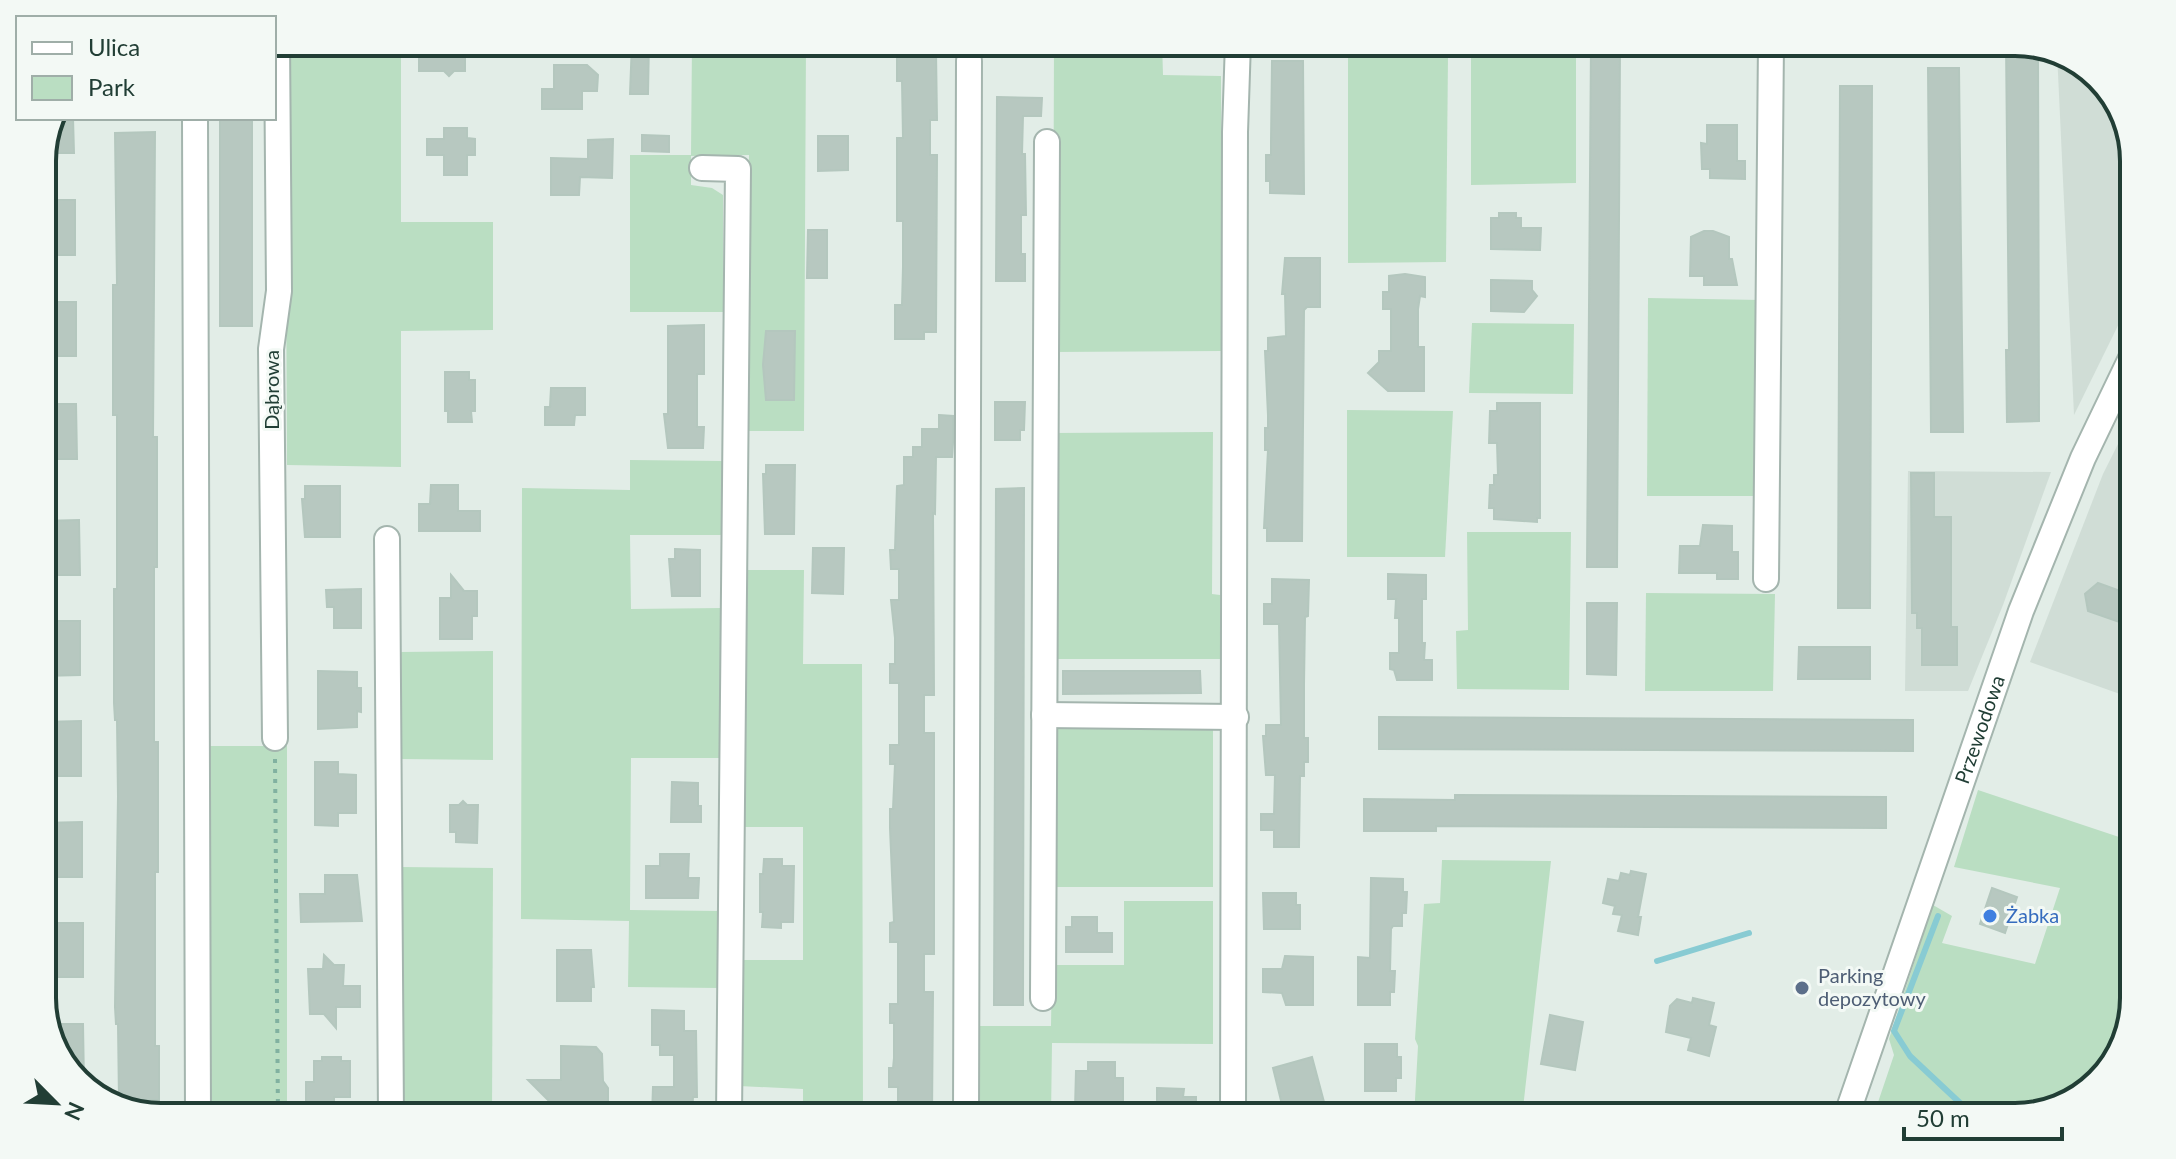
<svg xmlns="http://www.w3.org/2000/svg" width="2176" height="1159" font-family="Lato,sans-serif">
<rect width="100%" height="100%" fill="#e2ede7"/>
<g fill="#d0ddd6">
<path d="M2057 52 2068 54 2114 95 2134 153V293L2074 415Z"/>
<path d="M2134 412V699L2030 662 2103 474Z"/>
<path d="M1908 471 2051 472 2003 605 1968 691H1905Z"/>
</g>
<g fill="#badec2">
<path d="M285 42H401V222H493V330L401 331V467L287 465Z"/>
<path d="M692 42H806L804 431H747L749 155 691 156V185L712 188 723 195V312H630V155H691Z"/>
<path d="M1054 42H1162L1163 75 1221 76 1222 351 1053 352Z"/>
<path d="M1247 42H1348V52L1247 51Z"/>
<path d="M1471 42H1576V183L1471 185Z"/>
<path d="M1348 55 1448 56 1446 262 1348 263Z"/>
<path d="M1648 298 1761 300 1759 496H1647Z"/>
<path d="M1472 323 1574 324 1573 394 1469 393Z"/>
<path d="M1347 410 1453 411 1445 557H1347Z"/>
<path d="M1213 432 1212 594 1220 595V659H1052L1053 433Z"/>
<path d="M630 460 722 461V535H630L631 609 722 608 720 758H631L630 910 719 911 718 988 628 987 629 921 521 919 522 488 630 490Z"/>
<path d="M1467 532H1571L1569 690 1457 689 1456 631 1468 630Z"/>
<path d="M747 570H804L803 664H862L863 1117H803V1089L739 1086 744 960H803V827H744Z"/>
<path d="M1646 593 1775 594 1773 691H1645Z"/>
<path d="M493 651V760L401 759V652Z"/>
<path d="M1053 724 1213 726V887H1052Z"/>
<path d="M205 746H287V1117H207Z"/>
<path d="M1978 790 2134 842V998L2122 1051 2075 1101 2016 1117H1873L1894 1055 1889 1039 1933 905 1952 916 1942 943 2035 964 2060 888 1954 867Z"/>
<path d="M1442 860 1551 861 1522 1117H1414L1418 1046 1415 1039 1424 904 1440 903Z"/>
<path d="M401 867 493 868 492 1117H401Z"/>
<path d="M1124 901H1213V1044L1052 1043 1051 1117H979L980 1026H1051L1052 965H1124Z"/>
</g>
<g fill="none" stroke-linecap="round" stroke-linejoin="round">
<g stroke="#88cbd3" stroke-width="6">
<path d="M1938 916 1894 1031 1910 1056 1975 1117"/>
<path d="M1657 961 1749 933"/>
</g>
</g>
<g fill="#b7c8c0" stroke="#b4c7be" stroke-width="2">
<path d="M419 42H465V71H454L449 76 444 71H419Z"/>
<path d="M632 42H649L648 94H630Z"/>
<path d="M2006 42 2038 47 2039 421 2007 422 2006 350H2009Z"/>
<path d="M1591 46H1620L1617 567H1587Z"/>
<path d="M897 52H936L937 120H930V155H937L936 332H924V339H895V305H902L903 267V221H897V138H903L902 81H897Z"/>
<path d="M1272 61H1303L1304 194 1270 193V181H1266V155H1271V142Z"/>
<path d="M554 65H587L598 75 597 91H582V109H542V89H554Z"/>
<path d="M1928 68H1959L1963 432H1931Z"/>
<path d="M1840 86H1872L1870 608H1838Z"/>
<path d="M997 97 1042 98 1041 116H1023L1022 154H1025L1026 215H1021V254H1025V281H996Z"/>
<path d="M58 118H73L74 153H43Z"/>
<rect x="220" y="118" width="32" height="208"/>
<path d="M1707 125H1737V161H1745V179L1710 178V169H1702L1701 143 1707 144Z"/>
<path d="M444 128H467V138L475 139V155H467V175H444V155H427V139H444Z"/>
<path d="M155 132 153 437H157V567H154V742H158V872H155V1046H159V1100H119L118 1024H116L115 1007 118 796 117 720H115L114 703V589H117V415H113V285H117L115 133Z"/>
<path d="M642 135 669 136V152L642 151Z"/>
<path d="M818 136H848V170L818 171Z"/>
<path d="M613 139 612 178 580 177 579 195H551V158L588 159V140Z"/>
<rect x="42" y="200" width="33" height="55"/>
<path d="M1499 213H1516V218H1521V228H1541L1540 250 1491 249V218H1499Z"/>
<path d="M808 230H827V278H807Z"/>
<path d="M1704 231H1713L1729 237V259H1732L1737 285H1704V276H1690L1691 237Z"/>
<path d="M1285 258H1320V307H1307L1304 310 1302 541H1267V528H1264L1268 450H1265V428H1268V415L1265 351H1268V338L1286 336 1285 294H1282Z"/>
<path d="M1405 274 1425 277V297L1420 296 1418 309V347H1424V391H1388L1368 373 1379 362V351H1391V309H1383V292H1389V276Z"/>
<path d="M1491 280 1532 281V290L1537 296 1524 312 1491 311Z"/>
<rect x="42" y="302" width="34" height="54"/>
<path d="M704 325V374H697V427H704L703 448H668L664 414H668V326Z"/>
<path d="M766 331H795L794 400H766L763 365Z"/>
<path d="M445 372H469V380H475V411H471L472 422H448V411H445Z"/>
<path d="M551 388H585V415H575L574 425H545V407H550Z"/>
<path d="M995 402H1025L1024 430H1020V440H995Z"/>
<path d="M1497 403H1540V518H1537V522L1494 519V508H1489L1490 485H1494V475H1498L1497 443H1489L1490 411H1497Z"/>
<path d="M42 404H76L77 459H42Z"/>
<path d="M939 415 953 416V443L952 457H936L935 514 933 513 934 695H924V733H934V954H924V992H933L932 1117H898V1087H889V1068H893L894 1058V1023H890V1004H898V942H890V923L894 922 890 828V809H893L895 764H890V745H899V683H890V664H895V638L891 600H899V569H891L890 550H895L897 486 904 485V457H913V447H922V429H939Z"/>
<path d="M766 465H795L794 534H765L763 474H766Z"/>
<path d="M1911 473H1934V517H1951V627H1957V665H1922V628H1917V613H1912Z"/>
<path d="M431 485H458V511H480V531H419V504H430Z"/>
<path d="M305 486H340V537H305L302 499H305Z"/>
<path d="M1024 488 1023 1005H994L996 489Z"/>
<path d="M79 520 80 575H42V521Z"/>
<path d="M1703 525 1732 526V552H1738V579H1717V573H1679L1680 546H1700Z"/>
<path d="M813 548H844L843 594 812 593Z"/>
<path d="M675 549 700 550V596H672L669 559H675Z"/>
<path d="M1388 574 1426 575V599H1422V643H1425L1424 660H1432V680H1397L1394 670 1390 669V653H1399V618H1395L1396 599H1388Z"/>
<path d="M451 575 464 591H477V616H472V639H440V598H451Z"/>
<path d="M1272 579 1309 580 1308 616 1305 617 1304 684V738H1308V762H1304V776H1300L1299 847H1274V830H1261V814H1274L1275 775H1266L1263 736H1266V725H1281L1279 624H1264V604H1272Z"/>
<path d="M2098 583 2134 596V627L2088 611 2085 594Z"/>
<path d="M361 589V628H334V607H327L326 590Z"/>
<path d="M1587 603H1617L1616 675 1587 674Z"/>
<path d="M42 621H80V675L42 676Z"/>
<path d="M1799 647H1870V679H1798Z"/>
<path d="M318 671 357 672V688H361V712L357 711V727L318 729Z"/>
<path d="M1063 671H1200L1201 693 1063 694Z"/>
<path d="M1379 717 1913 720V751L1379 749Z"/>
<path d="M81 721V776H42V722Z"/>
<path d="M315 762H338V774L356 775V813H338V826L315 825Z"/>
<path d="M672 782 698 783V806H701V822H671Z"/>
<path d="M1455 795 1886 797V828L1436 826V831H1364V799L1455 800Z"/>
<path d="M463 801 467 805H478L477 843 456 842V832H450V805H459Z"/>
<path d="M82 822V877H42V823Z"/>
<path d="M660 854H689L688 878H699L698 898H646V866H660Z"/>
<path d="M764 859H782V866H794L793 922H781V928L762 927 763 912H760V874H763Z"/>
<path d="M1631 871 1646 874 1638 917H1641L1638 935 1618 931 1622 915 1613 914 1615 906 1603 903 1608 879 1619 881 1621 873 1630 875Z"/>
<path d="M325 875H357L362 921 301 922 300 894H325Z"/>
<path d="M1371 878 1403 879V892H1407L1406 913H1402V926H1393L1391 929 1390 971H1395L1394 992H1390V1005H1358V957L1370 958Z"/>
<path d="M1992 888 2017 897 2005 933 1980 924Z"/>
<path d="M1263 893H1296V905H1300V929H1264Z"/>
<path d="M1072 917H1097V933H1112V952H1066V927H1072Z"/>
<rect x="43" y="923" width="40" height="54"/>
<path d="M557 950H591L594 987H591V1001H557Z"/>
<path d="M324 955 334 965H344L343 986H360V1007H336V1028L324 1014H310L308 969H323Z"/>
<path d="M1285 956 1313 957V1005H1286L1282 993 1263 992V969H1282Z"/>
<path d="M1693 998 1714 1003 1709 1025 1716 1027 1709 1056 1688 1050 1691 1038 1666 1032 1670 1006 1677 999 1692 1003Z"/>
<path d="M652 1010 684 1011V1031H696L697 1097H693L692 1114H688V1117L652 1116 653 1087H674V1055H660V1045H652Z"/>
<path d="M1550 1015 1583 1022 1575 1070 1541 1064Z"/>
<path d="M48 1024H83L84 1084 62 1064Z"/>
<path d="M1365 1044H1397V1057H1401V1078H1396V1091H1365Z"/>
<path d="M561 1046 596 1047 602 1054 603 1081 608 1088V1101L603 1104V1109L563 1108V1104H552L528 1080H561Z"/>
<path d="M322 1057H341V1061H350V1097H334V1110L306 1108V1082H314V1061H322Z"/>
<path d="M1312 1057 1328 1117H1285L1273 1068Z"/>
<path d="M1088 1062H1115V1078H1123V1102H1115V1117H1088V1109H1075L1076 1071H1088Z"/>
<path d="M1157 1088 1184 1089 1183 1097H1196V1117H1157Z"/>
</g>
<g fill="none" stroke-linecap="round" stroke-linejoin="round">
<defs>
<g id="minor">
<path d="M195 118 198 1117"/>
<path d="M702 168 738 169 729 1117"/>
<path d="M387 539 391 1117"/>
<path d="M1766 579 1771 42"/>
<path d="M1044 715 1236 717"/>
<path d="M275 738 271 349 279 291 277 42"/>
<path d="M1043 998 1047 142"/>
<path d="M966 1117 969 61"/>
<path d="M1233 1117 1235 132 1238 42"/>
<path id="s1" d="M1846 1117 2021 611 2083 458 2134 352"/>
</g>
</defs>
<use href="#minor" stroke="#a4b5ae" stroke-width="28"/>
<path stroke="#81b1a0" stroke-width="4" stroke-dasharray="4 6" stroke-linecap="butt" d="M275 759 278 1117"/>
<use href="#minor" stroke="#fff" stroke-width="24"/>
</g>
<circle fill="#3f7fe0" stroke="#f3f9f5" stroke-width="3" cx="1990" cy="916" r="8"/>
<circle fill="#5c6f8a" stroke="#f3f9f5" stroke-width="3" cx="1802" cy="988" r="8"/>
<g text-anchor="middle" stroke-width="6" stroke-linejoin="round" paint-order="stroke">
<g font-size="20" fill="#213e35" stroke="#f3f9f5">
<text transform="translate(272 390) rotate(-90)" y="7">Dąbrowa</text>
<text dy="7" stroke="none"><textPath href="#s1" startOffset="410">Przewodowa</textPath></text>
</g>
<g font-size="20" fill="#366cbe" stroke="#f3f9f5" text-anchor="start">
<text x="2006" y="923">Żabka</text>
</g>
<g font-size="20" fill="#4e5e75" stroke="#f3f9f5" text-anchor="start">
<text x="1818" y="983">Parking<tspan x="1818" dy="23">depozytowy</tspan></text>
</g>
</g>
<path d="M0 0H2176V1159H0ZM161 56H2015A105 105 0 0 1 2120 161V998A105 105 0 0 1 2015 1103H161A105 105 0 0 1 56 998V161A105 105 0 0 1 161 56Z" fill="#f3f9f5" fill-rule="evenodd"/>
<path fill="none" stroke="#213e35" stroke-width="4" d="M161 56H2015A105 105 0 0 1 2120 161V998A105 105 0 0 1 2015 1103H161A105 105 0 0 1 56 998V161A105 105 0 0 1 161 56Z"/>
<rect x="16" y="16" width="260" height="104" fill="#f3f9f5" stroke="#9faea8" stroke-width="2"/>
<rect x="32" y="42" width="40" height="12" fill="#ffffff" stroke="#9faea8" stroke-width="2"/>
<text x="88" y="56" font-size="24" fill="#213e35">Ulica</text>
<rect x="32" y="76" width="40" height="24" fill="#badec2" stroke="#9faea8" stroke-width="2"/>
<text x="88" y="96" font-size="24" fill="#213e35">Park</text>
<g transform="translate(56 1103) rotate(114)" stroke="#f3f9f5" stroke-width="6" paint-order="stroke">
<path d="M0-6L14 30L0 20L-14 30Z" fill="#213e35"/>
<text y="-12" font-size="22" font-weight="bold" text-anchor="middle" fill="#213e35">N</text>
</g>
<path d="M1904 1127v12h158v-12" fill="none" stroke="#213e35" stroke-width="4"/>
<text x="1916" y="1127" font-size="24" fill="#213e35" stroke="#f3f9f5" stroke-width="6" paint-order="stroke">50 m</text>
</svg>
